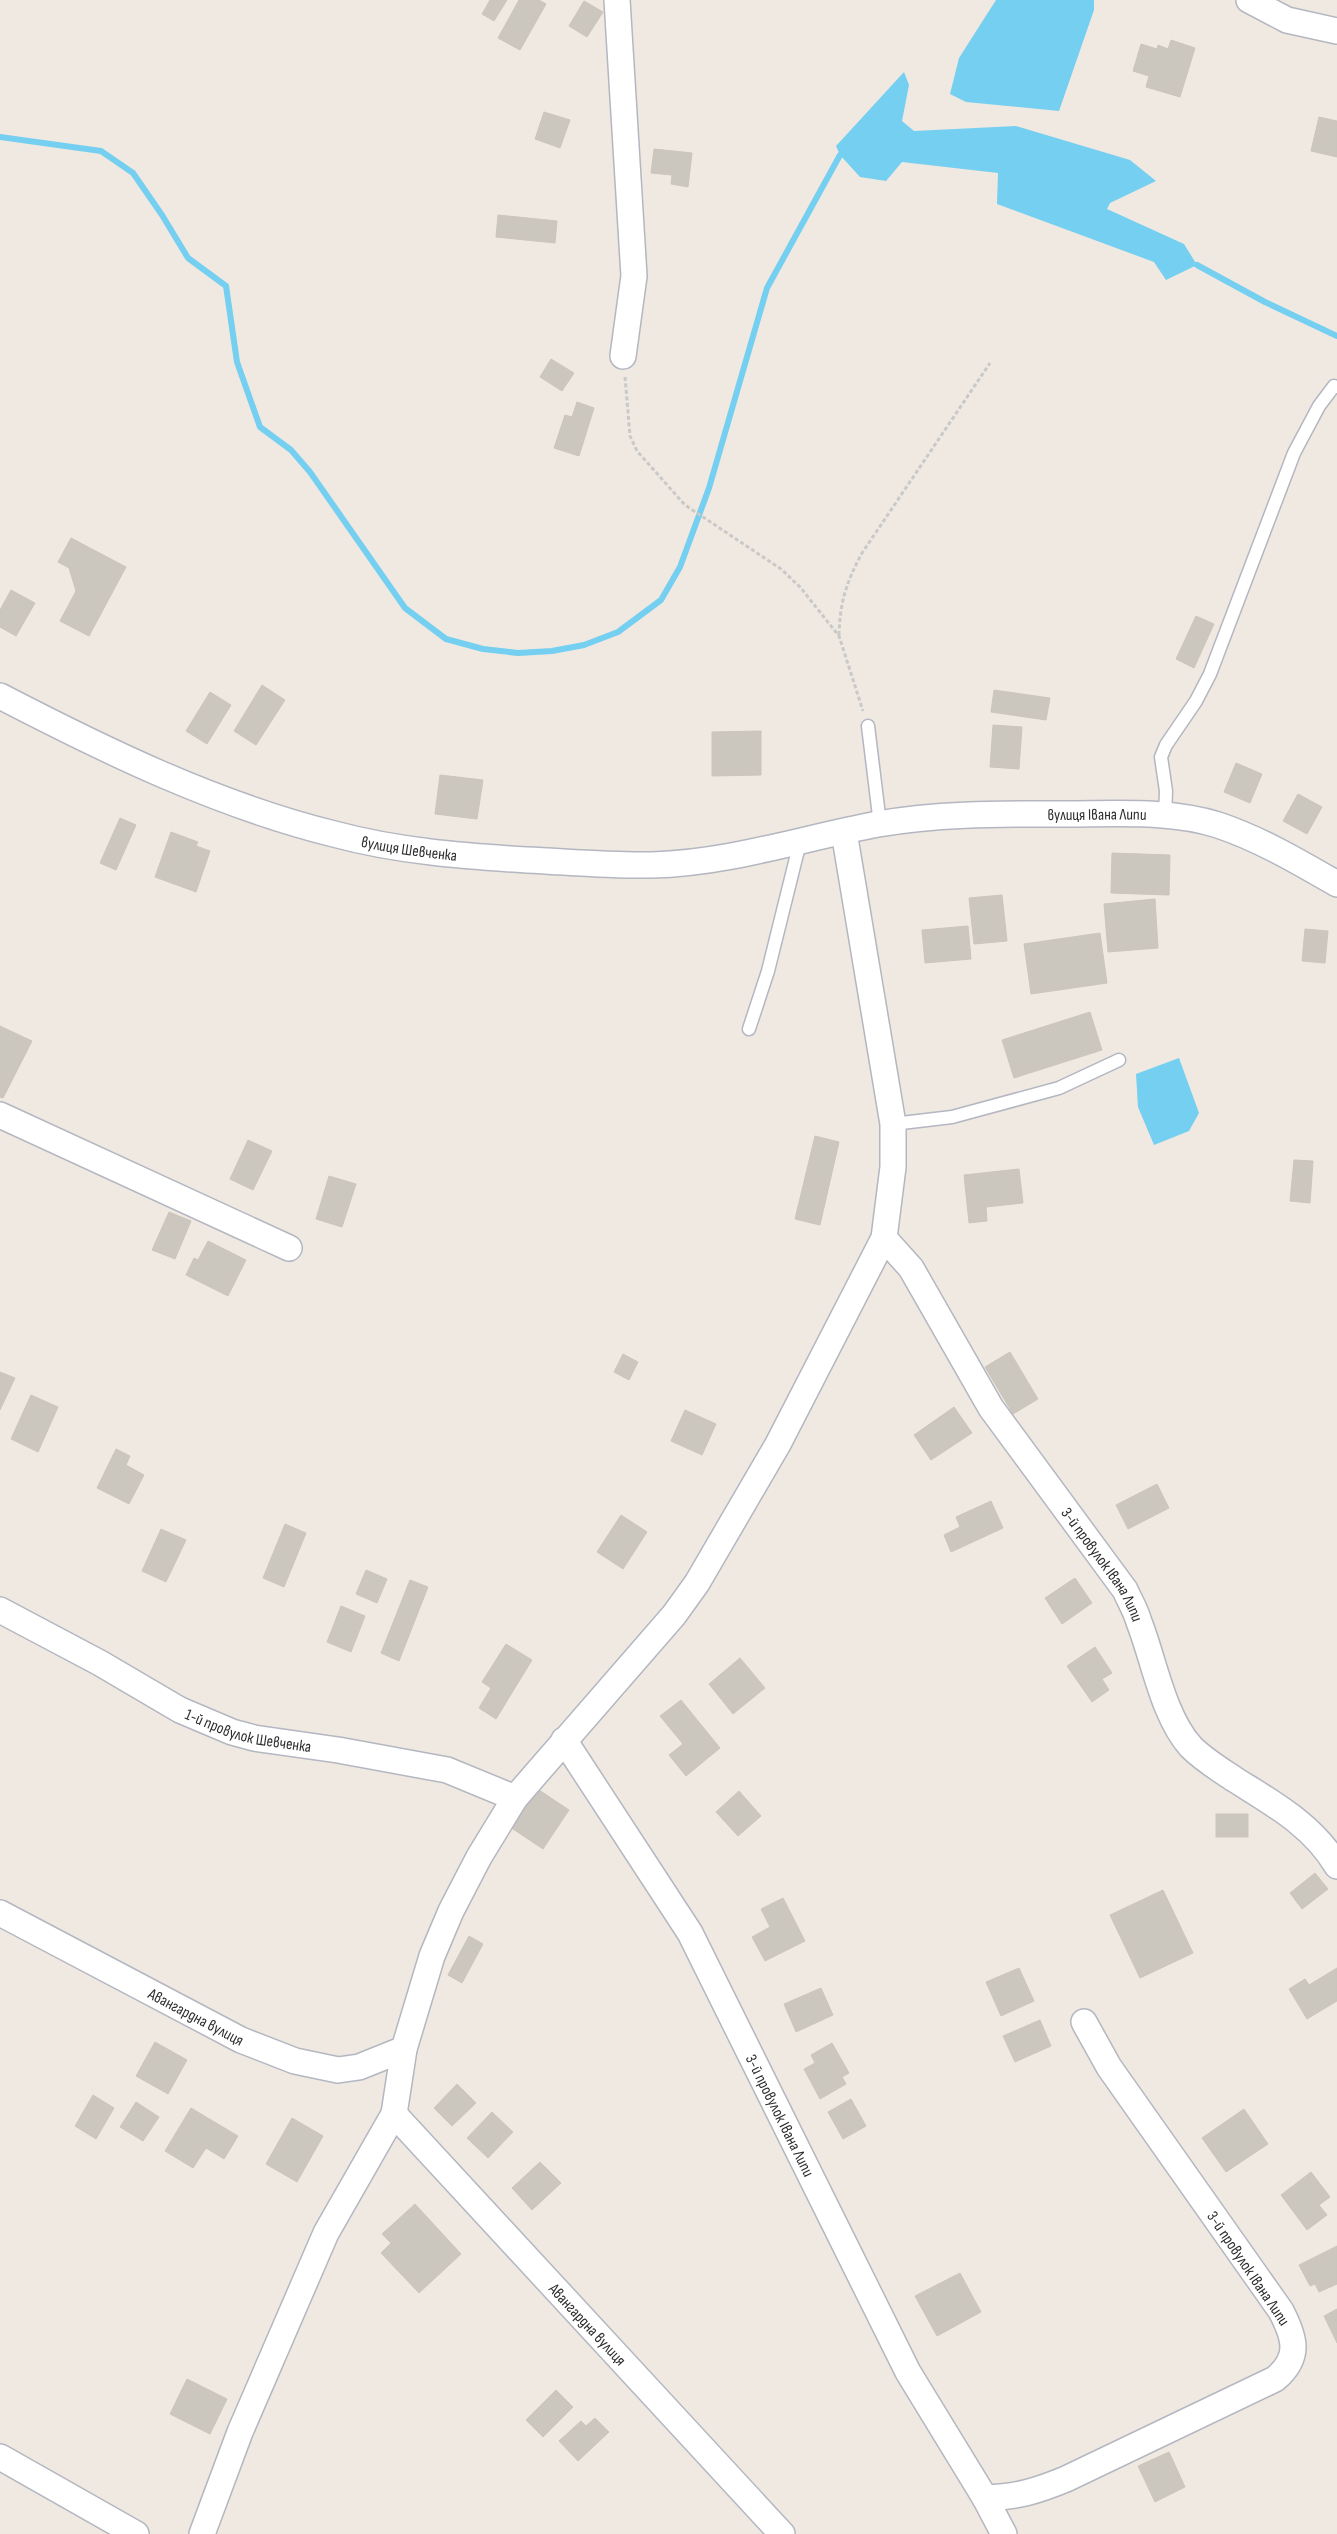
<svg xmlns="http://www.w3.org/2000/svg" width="1337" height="2534" font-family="'Sofia Sans Condensed',sans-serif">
<rect width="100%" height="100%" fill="#efe9e1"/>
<g fill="#75cff0">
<path d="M996 0H1094V10L1059 111 966 102 950 94 959 58Z"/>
<path d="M904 72 909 85 902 121 914 131 1016 126 1130 160 1156 181 1110 203 1107 209 1184 244 1197 265 1166 280 1154 262 997 204 998 173 902 162 886 181 860 177 840 155 836 146Z"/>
<path d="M1179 1058 1199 1113 1189 1131 1154 1145 1138 1107 1136 1074Z"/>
</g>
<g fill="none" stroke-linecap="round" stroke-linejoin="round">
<g stroke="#75cff0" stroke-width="6">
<path d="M0 137 101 151 133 173 162 215 188 258 226 286 237 362 260 427 291 450 310 472 405 608 446 639 483 649 518 653 552 651 584 645 618 632 661 600 680 567 709 488 767 288 840 155"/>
<path d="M1197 265 1265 302 1337 336"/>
</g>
</g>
<g fill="#cbc7bf" stroke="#cbc5ba">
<path d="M490 0H507L494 21 482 14Z"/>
<path d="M519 0H539L546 4 520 50 498 38Z"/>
<path d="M584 1 603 12 587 37 569 26Z"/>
<path d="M1171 40 1195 48 1180 97 1146 87 1149 76 1133 71 1141 44 1157 49 1158 45 1168 49Z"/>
<path d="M544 112 570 120 560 148 535 139Z"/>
<path d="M1319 117 1337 121V157L1311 151Z"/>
<path d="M654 149 692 153 688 187 671 184 672 175 651 173Z"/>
<path d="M498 215 557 221 555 243 496 237Z"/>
<path d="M551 359 574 373 562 391 540 377Z"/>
<path d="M577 402 594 408 579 456 554 448 565 415 572 417Z"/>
<path d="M71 538 126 567 89 636 60 621 76 591 69 568 58 562Z"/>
<path d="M11 590 35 603 16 636 0 627V610Z"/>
<path d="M1196 616 1214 624 1194 668 1176 659Z"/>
<path d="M262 685 285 700 256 745 234 731Z"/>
<path d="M994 690 1050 698 1046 720 991 712Z"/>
<path d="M210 692 231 705 207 744 186 731Z"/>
<path d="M993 725 1022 727 1019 769 990 767Z"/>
<path d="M761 731V775L712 776V732Z"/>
<path d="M1236 763 1262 774 1250 803 1224 792Z"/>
<path d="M440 775 483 780 477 819 435 814Z"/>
<path d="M1298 794 1322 807 1307 834 1283 821Z"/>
<path d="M120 818 136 825 116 870 100 863Z"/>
<path d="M171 832 198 842 196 846 210 851 196 892 155 877Z"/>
<path d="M1112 853 1170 855 1169 895 1111 893Z"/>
<path d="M1002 895 1007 941 974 944 969 898Z"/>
<path d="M1155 899 1158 948 1108 952 1104 904Z"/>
<path d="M968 926 971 959 925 963 922 930Z"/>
<path d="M1305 929 1328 931 1325 963 1302 961Z"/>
<path d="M1100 933 1107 983 1031 994 1024 944Z"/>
<path d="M1090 1012 1102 1050 1014 1078 1002 1040Z"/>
<path d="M0 1026 32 1041 3 1098 0 1097Z"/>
<path d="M815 1136 839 1142 820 1225 795 1219Z"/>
<path d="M248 1140 272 1151 253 1190 230 1179Z"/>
<path d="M1294 1160 1313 1161 1310 1203 1290 1201Z"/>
<path d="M1019 1169 1023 1203 986 1207 987 1221 969 1223 964 1175Z"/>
<path d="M329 1176 356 1184 342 1227 316 1219Z"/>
<path d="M169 1212 191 1221 175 1259 152 1250Z"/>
<path d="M208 1241 246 1260 228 1296 186 1275 194 1258 198 1260Z"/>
<path d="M1010 1352 1038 1399 1013 1414 985 1367Z"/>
<path d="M623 1354 638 1362 629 1380 614 1372Z"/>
<path d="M0 1372 15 1378 0 1410Z"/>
<path d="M31 1395 58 1407 38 1452 11 1439Z"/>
<path d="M954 1407 972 1433 931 1460 914 1435Z"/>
<path d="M685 1410 716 1424 702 1455 671 1441Z"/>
<path d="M116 1449 130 1456 126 1465 144 1475 129 1504 97 1488Z"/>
<path d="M1157 1484 1169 1508 1128 1529 1116 1505Z"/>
<path d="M991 1501 1003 1528 951 1552 944 1535 960 1527 956 1517Z"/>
<path d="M621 1515 647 1532 623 1569 597 1552Z"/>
<path d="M285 1524 306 1533 284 1587 263 1578Z"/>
<path d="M161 1529 186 1540 166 1582 142 1571Z"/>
<path d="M366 1570 387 1579 377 1603 356 1594Z"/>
<path d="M1075 1578 1092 1603 1062 1624 1045 1598Z"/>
<path d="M410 1580 428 1587 399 1661 381 1653Z"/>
<path d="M341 1606 365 1616 351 1652 327 1642Z"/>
<path d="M506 1644 532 1660 496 1719 479 1708 491 1688 482 1682Z"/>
<path d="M1095 1647 1112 1673 1102 1679 1109 1690 1092 1702 1067 1666Z"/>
<path d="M740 1658 765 1688 733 1714 709 1684Z"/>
<path d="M681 1700 720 1748 686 1776 669 1755 683 1744 660 1716Z"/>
<path d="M536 1788 569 1810 543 1849 510 1827Z"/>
<path d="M739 1791 761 1816 738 1836 716 1812Z"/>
<rect x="1216" y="1814" width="32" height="23"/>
<path d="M1315 1873 1328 1889 1302 1909 1290 1893Z"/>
<path d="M1163 1890 1193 1953 1140 1978 1110 1915Z"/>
<path d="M783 1898 805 1941 765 1961 752 1937 770 1927 761 1909Z"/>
<path d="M469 1936 483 1944 462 1983 448 1975Z"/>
<path d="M1019 1968 1034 2001 1001 2016 986 1982Z"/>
<path d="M1337 1968V2001L1307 2019 1289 1989 1305 1979 1309 1985Z"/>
<path d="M821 1988 833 2015 796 2032 784 2004Z"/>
<path d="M1040 2020 1051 2046 1015 2062 1003 2036Z"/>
<path d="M155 2042 187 2060 168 2094 136 2076Z"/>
<path d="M832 2043 849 2073 842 2077 846 2084 820 2099 804 2069 815 2063 811 2055Z"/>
<path d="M457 2084 476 2103 452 2126 434 2108Z"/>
<path d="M93 2095 114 2108 96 2139 75 2126Z"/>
<path d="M851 2099 866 2126 843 2139 828 2112Z"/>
<path d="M136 2102 159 2117 143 2141 120 2127Z"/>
<path d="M191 2108 238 2136 224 2159 206 2148 193 2168 165 2151Z"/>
<path d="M1244 2109 1268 2144 1226 2172 1202 2138Z"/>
<path d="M492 2112 513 2132 488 2158 467 2138Z"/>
<path d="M292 2118 323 2136 297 2182 266 2164Z"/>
<path d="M540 2162 561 2183 532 2210 512 2188Z"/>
<path d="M1311 2172 1330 2197 1319 2205 1327 2215 1307 2230 1281 2195Z"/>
<path d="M415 2204 461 2254 419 2293 381 2253 391 2243 382 2234Z"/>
<path d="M1337 2246V2284L1319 2292 1315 2284 1310 2286 1299 2265Z"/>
<path d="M960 2273 981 2312 937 2336 915 2296Z"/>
<path d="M1337 2309V2343L1324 2316Z"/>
<path d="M187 2379 227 2399 210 2434 170 2414Z"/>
<path d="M556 2390 573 2407 543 2437 526 2420Z"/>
<path d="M595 2418 609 2432 578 2461 559 2441 581 2421 586 2426Z"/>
<path d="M1169 2452 1185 2487 1155 2502 1138 2466Z"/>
</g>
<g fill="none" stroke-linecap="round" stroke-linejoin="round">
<defs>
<g id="lane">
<path d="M868 726 880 824"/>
<path d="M1165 816 1166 791 1161 757 1166 745 1196 701 1210 674 1294 453 1319 406 1334 386 1337 387"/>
<path d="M749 1029 768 971 800 842"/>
<path d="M893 1124 952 1117 1059 1088 1119 1060"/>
</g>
<g id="street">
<path d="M617 0 634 276 623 356"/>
<path d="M1249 0 1287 20 1337 31"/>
<path id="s1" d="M0 696C106 751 217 805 334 834 397 851 462 856 527 860 569 862 611 866 652 865 730 863 803 838 878 824 940 813 1004 814 1066 814 1116 814 1171 810 1218 825 1260 839 1299 862 1337 884"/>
<path d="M0 1115 289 1248"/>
<path id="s2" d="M884 1238 911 1268 991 1408 1125 1590C1130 1601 1136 1611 1139 1622 1154 1660 1163 1716 1191 1747 1204 1760 1219 1769 1234 1779 1272 1803 1313 1825 1337 1866"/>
<path id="s3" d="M0 1610 100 1663 180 1710 232 1732 254 1738 338 1750 447 1770 515 1798"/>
<path id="s4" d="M564 1740 690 1933 908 2372 985 2498 1004 2534"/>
<path id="s5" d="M0 1913 241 2040 295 2061 338 2070 359 2067 404 2049"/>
<path id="s6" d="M394 2114 782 2534"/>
<path d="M0 2457 136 2534"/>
<path d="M985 2498C1017 2497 1037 2491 1066 2479L1275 2379C1301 2357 1295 2338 1281 2311L1109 2067 1084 2022"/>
<path d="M202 2534 240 2432 326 2233 394 2114 404 2049 432 1956 451 1911 479 1857 515 1798 674 1615 697 1583 778 1444 884 1238 893 1167V1124L844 832"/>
</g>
</defs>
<use href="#lane" stroke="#b4b7c1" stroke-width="15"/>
<use href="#street" stroke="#b4b7c1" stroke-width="28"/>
<g stroke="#c9c9c9" stroke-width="3" stroke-dasharray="4 2.5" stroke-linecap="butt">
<path d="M625 377 630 436 637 451 685 505 781 569 800 587 839 636 863 711"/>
<path d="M839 635C840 602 846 583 862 553L990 363"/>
</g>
<use href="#lane" stroke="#fff" stroke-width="12"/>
<use href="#street" stroke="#fff" stroke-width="25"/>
</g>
<g text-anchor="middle" stroke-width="4" stroke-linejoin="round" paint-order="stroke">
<g font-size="16" fill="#2e2e2e" stroke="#fff">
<text dy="6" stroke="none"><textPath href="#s1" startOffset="1132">вулиця Івана Липи</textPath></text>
<text dy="6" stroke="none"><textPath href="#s1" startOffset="439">вулиця Шевченка</textPath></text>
<text dy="6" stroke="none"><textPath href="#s2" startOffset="394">3-й провулок Івана Липи</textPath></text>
<text dy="6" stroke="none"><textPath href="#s3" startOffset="278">1-й провулок Шевченка</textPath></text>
<text dy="6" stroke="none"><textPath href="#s5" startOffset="222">Авангардна вулиця</textPath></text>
<text dy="6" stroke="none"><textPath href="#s4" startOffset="434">3-й провулок Івана Липи</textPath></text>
<text transform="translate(1249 2268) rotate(56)" y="6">3-й провулок Івана Липи</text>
<text dy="6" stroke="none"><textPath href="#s6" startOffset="286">Авангардна вулиця</textPath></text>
</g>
</g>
</svg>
